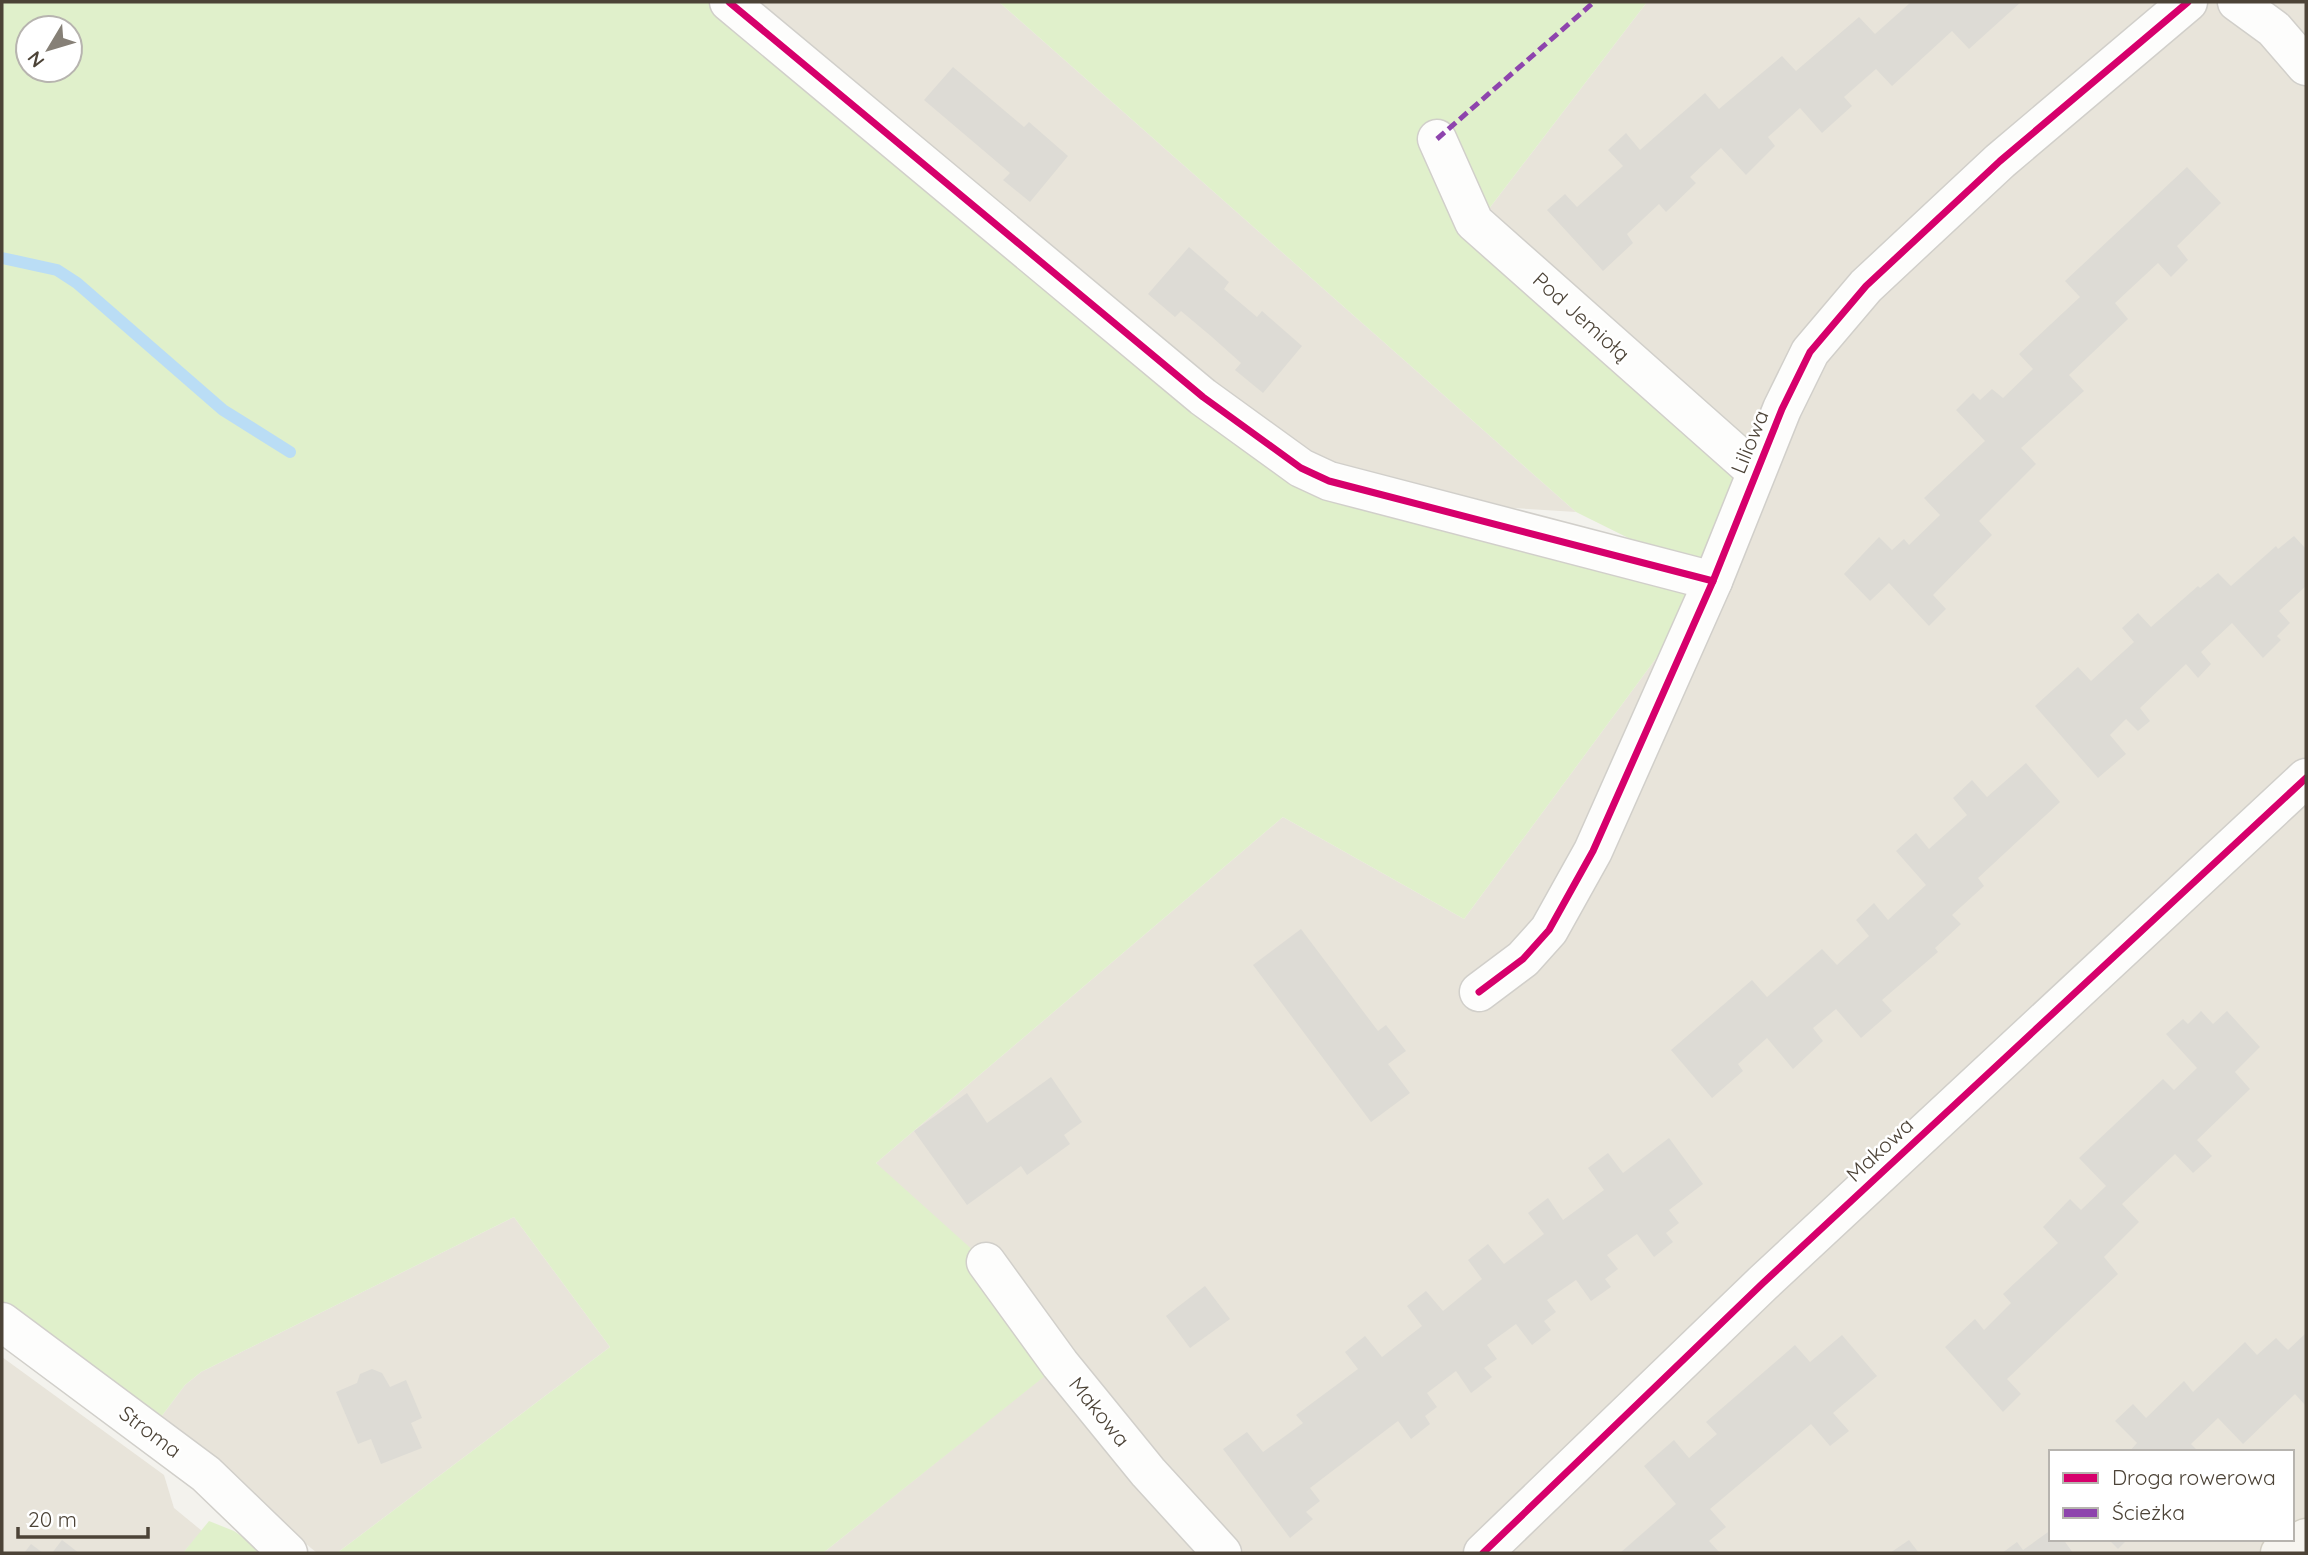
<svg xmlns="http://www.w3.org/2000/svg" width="2308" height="1555" font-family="Quicksand,sans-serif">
<rect width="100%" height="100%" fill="#f3f2ed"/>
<g fill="#e8e4da" fill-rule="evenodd">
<path d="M727 2H999L1576 512 1298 494Z"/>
<path d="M1647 2H2306V1553H823L1059 1364 876 1163 1283 817 1464 919 1713 581 1488 210ZM2051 1452H2292V1539H2051Z"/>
<path d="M514 1217 610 1347 337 1553H317L158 1421 185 1385 201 1372Z"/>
<path d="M2 1357 164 1475 174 1508 202 1531 183 1553H2Z"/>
</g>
<g fill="#e0f0cb" fill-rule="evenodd">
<path d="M2 2H729L1301 468 1709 578 1576 512 999 2H1647L1488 210 1764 452 1713 581 1464 919 1283 817 876 1163 986 1262 1060 1364 823 1553H337L610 1347 514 1217 201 1372 185 1385 158 1421 2 1306ZM28 28H70V70H28Z"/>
<path d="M209 1521 234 1531 266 1553H183Z"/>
</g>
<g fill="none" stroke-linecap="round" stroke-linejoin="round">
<path stroke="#baddf5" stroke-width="12" d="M2 258 57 270 77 283 223 410 290 452"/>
</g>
<g fill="#dddbd5">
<path d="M1911 2H2021L1969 49 1952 31 1892 86 1876 69 1844 97 1852 106 1822 133 1800 108 1768 137 1775 146 1746 175 1721 148 1690 177 1696 183 1666 212 1659 204 1627 234 1633 243 1603 271 1547 210 1565 194 1577 207 1623 166 1608 150 1626 133 1640 150 1705 93 1719 109 1782 56 1796 71 1859 17 1875 34Z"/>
<path d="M953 67 1024 127 1029 122 1068 156 1030 202 1003 180 1010 173 924 100Z"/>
<path d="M2187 167 2221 203 2177 246 2188 260 2171 277 2158 263 2115 303 2128 319 2069 375 2084 391 2021 448 2036 464 1979 521 1992 535 1933 595 1946 609 1929 626 1889 583 1870 601 1844 574 1879 537 1892 550 1904 539 1909 545 1940 515 1924 498 1985 441 1956 410 1973 393 1980 400 1992 389 2003 398 2033 369 2019 354 2080 297 2065 281Z"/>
<path d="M1189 247 1229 282 1224 289 1257 317 1262 311 1302 346 1263 393 1235 370 1241 363 1212 337 1181 311 1175 317 1148 294Z"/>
<path d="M2294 536 2306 549V586L2279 611 2290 623 2277 636 2281 640 2263 658 2232 623 2201 652 2211 664 2198 678 2186 664 2140 708 2150 721 2138 731 2126 719 2110 735 2126 754 2098 778 2035 706 2078 667 2091 681 2134 642 2122 628 2138 613 2151 627 2198 586 2200 588 2218 573 2231 586 2276 546 2278 549Z"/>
<path d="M2026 763 2060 802 1978 878 1984 886 1952 915 1961 924 1935 948 1938 952 1882 1000 1892 1011 1861 1038 1836 1009 1813 1028 1823 1041 1793 1069 1767 1038 1738 1064 1743 1071 1712 1098 1671 1050 1752 980 1767 997 1822 949 1837 965 1869 936 1856 920 1874 903 1888 920 1926 885 1896 851 1916 833 1929 849 1967 815 1953 798 1972 780 1987 797Z"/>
<path d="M1301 929 1378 1031 1386 1025 1406 1051 1388 1064 1410 1093 1371 1122 1253 965Z"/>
<path d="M2201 1011 2213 1024 2227 1011 2260 1047 2235 1072 2250 1089 2197 1140 2212 1156 2193 1173 2175 1154 2122 1204 2139 1222 2104 1257 2118 1274 2007 1379 2021 1394 2003 1412 1945 1347 1975 1319 1984 1330 2011 1303 2003 1294 2058 1243 2043 1227 2070 1199 2081 1210 2106 1186 2079 1158 2163 1079 2174 1090 2197 1068 2166 1034 2183 1019 2188 1024Z"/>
<path d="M1051 1077 1082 1122 1064 1135 1070 1144 1027 1175 1021 1166 967 1205 914 1131 967 1093 987 1123Z"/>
<path d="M1669 1138 1703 1184 1669 1210 1679 1223 1666 1233 1673 1242 1654 1257 1637 1234 1607 1255 1618 1269 1605 1279 1611 1287 1591 1301 1576 1280 1547 1300 1556 1312 1544 1321 1551 1330 1532 1345 1516 1324 1487 1345 1497 1359 1484 1368 1492 1377 1471 1393 1456 1371 1427 1393 1437 1407 1425 1416 1430 1424 1411 1439 1398 1421 1310 1488 1320 1501 1306 1512 1313 1519 1290 1538 1223 1449 1247 1432 1263 1452 1303 1423 1296 1415 1358 1369 1345 1352 1365 1336 1382 1357 1422 1326 1407 1306 1426 1291 1443 1311 1482 1279 1468 1260 1488 1244 1504 1264 1544 1234 1528 1213 1548 1198 1563 1220 1604 1190 1588 1168 1608 1153 1623 1173Z"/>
<path d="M1205 1286 1230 1319 1190 1348 1166 1316Z"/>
<path d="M2306 1333V1406L2295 1394 2243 1444 2218 1418 2191 1444 2199 1452H2129L2137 1443 2115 1421 2133 1404 2146 1418 2184 1381 2193 1392 2245 1342 2257 1355 2276 1338 2288 1350Z"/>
<path d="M1842 1335 1877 1376 1833 1413 1849 1431 1830 1446 1811 1424 1710 1509 1726 1527 1709 1541 1720 1553H1620L1676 1504 1644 1466 1674 1440 1689 1458 1717 1434 1706 1422 1795 1345 1810 1362Z"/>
<path d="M372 1369 382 1373 390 1387 406 1380 422 1418 411 1423 422 1448 381 1464 371 1439 358 1444 336 1392 357 1383 360 1374Z"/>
<path d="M2051 1530V1539H2063L2073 1553H2002L2017 1542 2023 1550Z"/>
<path d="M2108 1539H2128L2118 1549Z"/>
<path d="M62 1540 79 1553H52Z"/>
<path d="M1909 1540 1919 1553H1890Z"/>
<path d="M31 1544 43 1553H24Z"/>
</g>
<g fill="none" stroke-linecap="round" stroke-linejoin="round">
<defs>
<g id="street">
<path d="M729 2 1203 397 1301 468 1329 481 1713 581"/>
<path d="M2237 2 2274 29 2306 66"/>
<path d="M1437 139 1474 222 1756 472"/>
<path d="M1479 992 1523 959 1549 930 1593 851 1713 581 1782 409 1810 352 1866 286 2000 161 2188 2"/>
<path d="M986 1262 1060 1364 1148 1472 1222 1553"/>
<path d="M2 1322 206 1474 288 1553"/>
<path d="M1483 1553 1763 1283 2306 778"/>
</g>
<path id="secondary" d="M2280 1553 2306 1538"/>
</defs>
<use href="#street" stroke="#d1cfca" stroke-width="41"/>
<use href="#secondary" stroke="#d3cfc3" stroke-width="41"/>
<use href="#street" stroke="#fdfdfc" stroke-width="38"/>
<use href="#secondary" stroke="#f7f5f0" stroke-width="38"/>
<path stroke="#8e44ad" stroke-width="5" stroke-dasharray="10 5" stroke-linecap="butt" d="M1437 139 1594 2"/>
<defs>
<g id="cycleway">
<path d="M729 2 1203 397 1301 468 1329 481 1713 581"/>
<path d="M1479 992 1523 959 1549 930 1593 851 1713 581 1782 409 1810 352 1866 286 2000 161 2188 2"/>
<path d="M1483 1553 1763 1283 2306 778"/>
</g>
</defs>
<use href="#cycleway" stroke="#fff" stroke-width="11"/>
<use href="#cycleway" stroke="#d6006c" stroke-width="7"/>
</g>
<g text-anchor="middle" stroke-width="5" stroke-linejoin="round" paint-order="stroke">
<g font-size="21" fill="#4c4337" stroke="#fff">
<text transform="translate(1581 317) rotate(42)" y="7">Pod Jemiołą</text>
<text transform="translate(1750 442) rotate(-68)" y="7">Liliowa</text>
<text transform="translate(1880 1150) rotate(-43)" y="7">Makowa</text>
<text transform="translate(1099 1412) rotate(51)" y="7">Makowa</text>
<text transform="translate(150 1432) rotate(37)" y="7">Stroma</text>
</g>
</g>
<rect width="2308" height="1555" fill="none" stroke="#4c4337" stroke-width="7"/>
<rect x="2049" y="1450" width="245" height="91" fill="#ffffff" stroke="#b7b4af" stroke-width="2"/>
<rect x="2063" y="1473" width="35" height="10" fill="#d6006c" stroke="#b7b4af" stroke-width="2"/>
<text x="2112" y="1485" font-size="21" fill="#4c4337">Droga rowerowa</text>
<rect x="2063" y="1508" width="35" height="10" fill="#8e44ad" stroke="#b7b4af" stroke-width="2"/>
<text x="2112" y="1520" font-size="21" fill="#4c4337">Ścieżka</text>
<g transform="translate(49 49) rotate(232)"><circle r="33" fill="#ffffff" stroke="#b7b4af" stroke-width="2"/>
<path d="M0-5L12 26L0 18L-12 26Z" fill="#868077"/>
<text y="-10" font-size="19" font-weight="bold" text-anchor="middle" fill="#4c4337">N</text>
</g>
<path d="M18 1527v10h130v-10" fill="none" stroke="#4c4337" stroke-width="3.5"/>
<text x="28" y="1527" font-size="21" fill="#4c4337" stroke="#ffffff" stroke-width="5" paint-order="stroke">20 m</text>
</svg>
